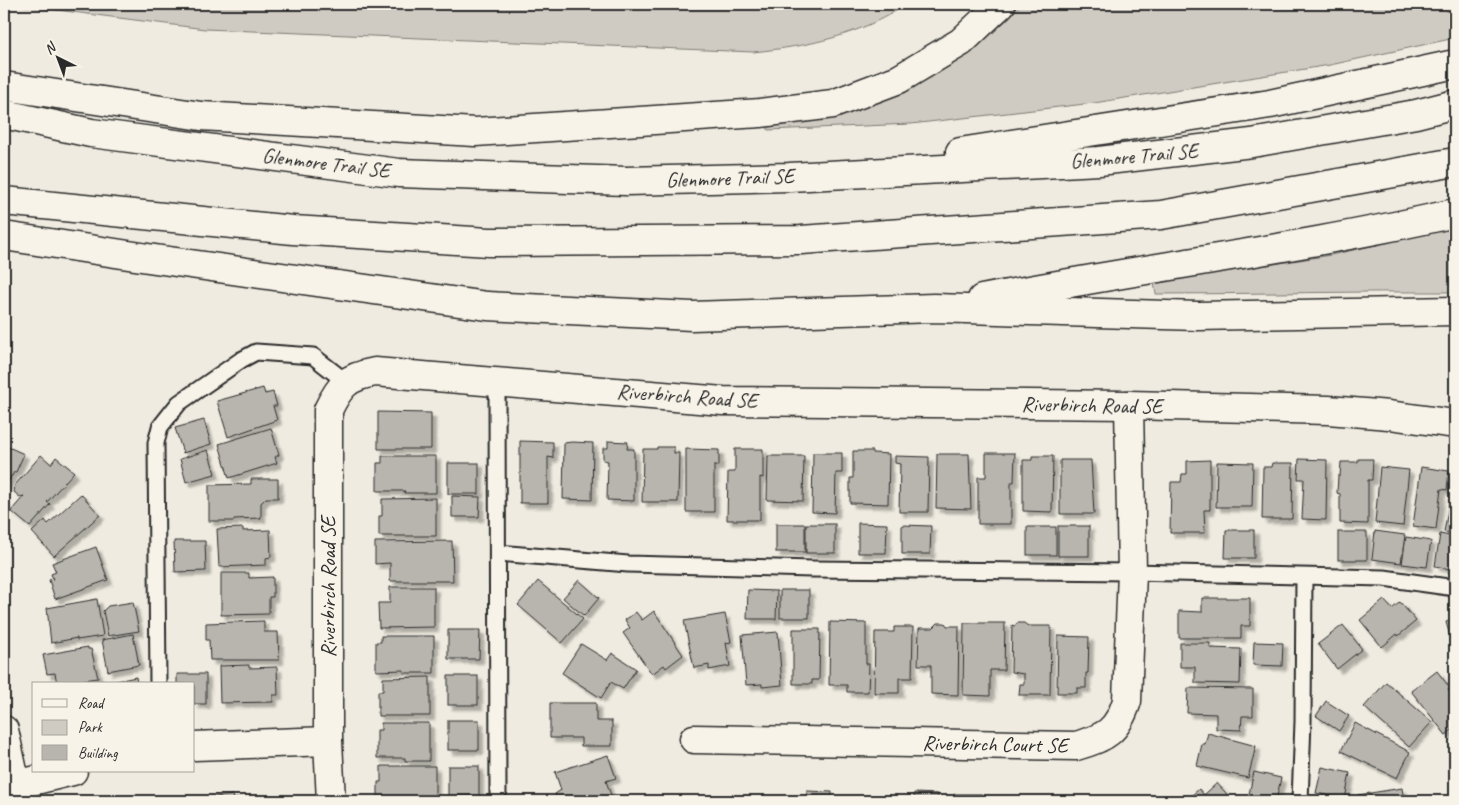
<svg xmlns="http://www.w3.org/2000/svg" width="1459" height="805" font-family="Caveat,sans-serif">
<defs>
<filter id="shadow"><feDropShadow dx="4.5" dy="4.5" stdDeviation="1" flood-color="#0004"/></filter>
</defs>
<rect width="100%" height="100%" fill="#efebe0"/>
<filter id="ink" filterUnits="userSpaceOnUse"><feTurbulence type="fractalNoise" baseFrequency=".02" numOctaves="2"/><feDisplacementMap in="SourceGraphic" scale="10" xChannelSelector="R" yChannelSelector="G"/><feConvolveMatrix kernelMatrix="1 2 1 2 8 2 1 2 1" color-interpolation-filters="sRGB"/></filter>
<g filter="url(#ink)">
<g fill="#cfcbc2" stroke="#7d7b76">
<path d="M10 4H907C858 36 810 46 753 52L205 29Z"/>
<path d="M1021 4H1440L1455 20V38L1330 65 1094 103 911 124 768 130 767 125 887 97 957 60 1007 20Z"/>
<path d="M1455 227V292C1356 291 1256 294 1156 294L1154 283 1331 255Z"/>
</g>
<g fill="#b8b5ae" stroke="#2b2b2b" filter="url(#shadow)">
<path d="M263 388 265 394 273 392 277 406H273L277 420 228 437 217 401Z"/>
<path d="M378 412 431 413V449H378Z"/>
<path d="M204 420 211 444 183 453 175 428Z"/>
<path d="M271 428 279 455 275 457 277 463 229 478 219 444Z"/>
<path d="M520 441 553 442V458L548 457V503H520Z"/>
<path d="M608 441 628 442 627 449H634V501L607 500 608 461 603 460V448H608Z"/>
<path d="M572 442 593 443 592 500 563 499 564 443Z"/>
<path d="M4 445 24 454 16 472H14L12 476H11L5 490Z"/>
<path d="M657 447H674V453H679L678 502H642L643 449H657Z"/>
<path d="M686 449 719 450V466H714V512H686Z"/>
<path d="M735 449H763V478L760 477V520H727L728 472H735Z"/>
<path d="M208 450 215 474 186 482 180 459Z"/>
<path d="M853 451H873V453L889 454 888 504 850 503V478H853Z"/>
<path d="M813 453H842V473H836L835 513 812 512Z"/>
<path d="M986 453H1015L1014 482H1011V524H978V477H986Z"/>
<path d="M937 454H969L971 509 936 508Z"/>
<path d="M41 455 51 464 56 457 74 472 47 502 50 504 30 527 11 511 24 496 20 497 14 492 15 485Z"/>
<path d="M382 456H436V493H404L405 491H377V463H382Z"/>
<path d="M768 456H804L803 501 767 500Z"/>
<path d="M895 456 929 457 928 512H899L900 464 895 463Z"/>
<path d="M1032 456H1053L1052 512 1023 511V460H1032Z"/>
<path d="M1299 459 1327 460 1326 520 1302 519 1304 479H1298Z"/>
<path d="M1358 459H1373L1372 480H1368V524L1340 523V494L1337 493 1338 476H1340L1341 462H1358Z"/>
<path d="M1060 460H1091L1094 514H1060Z"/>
<path d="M1210 460V510H1204L1205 533H1170L1171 482H1181L1182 474H1187V461Z"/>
<path d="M1217 462 1253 463 1252 507H1216Z"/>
<rect x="448" y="463" width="31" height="31"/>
<path d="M1272 463H1293L1292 519H1262L1263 467H1271Z"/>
<path d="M1380 467 1409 470 1403 526 1375 523Z"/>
<path d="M1421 467 1449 471 1447 490 1441 489 1436 529 1413 526Z"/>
<path d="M1455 471V534L1444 532Z"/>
<path d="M251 479H278V498H266L261 503V518L234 519V521H209V485L251 484Z"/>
<path d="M81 494 100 515 54 556 32 532 45 520 48 524Z"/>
<path d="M452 496 480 497 479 517H452Z"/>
<path d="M436 498V536H379V516H382V499Z"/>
<path d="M858 523 887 524 886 553H858Z"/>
<rect x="776" y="524" width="29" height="28"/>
<rect x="806" y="524" width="29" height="29"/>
<path d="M902 525 931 526 930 554H902Z"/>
<rect x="1058" y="526" width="31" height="30"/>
<rect x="1027" y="527" width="29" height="28"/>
<path d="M243 528V531L270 530 271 557 266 558V565L219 567 217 529Z"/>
<path d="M1226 530H1254V558H1225Z"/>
<path d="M1375 531 1405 535 1401 563 1372 559Z"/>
<rect x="1338" y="532" width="29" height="28"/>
<path d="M1440 534 1455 537V570L1435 566Z"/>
<path d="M1406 537 1431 541 1427 567 1402 564Z"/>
<path d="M174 541H205L206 571 175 572Z"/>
<path d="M452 541 453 581H390V563L375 564V542Z"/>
<path d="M96 547 108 580 55 599 49 580 53 579 51 574 56 572 52 563Z"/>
<path d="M221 573H249V578L273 577V597H269V614L221 615Z"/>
<path d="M579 580 599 598 584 616 563 598Z"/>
<path d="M538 581 583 619 562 643 518 605Z"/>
<path d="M390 587H434V627L379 628 378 603H390Z"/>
<path d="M748 590 777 591 776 619H747Z"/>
<rect x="780" y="590" width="29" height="28"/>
<path d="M1202 598H1250V626H1241V638H1179V611L1202 612Z"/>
<path d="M97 599 103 636 77 640V638L51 643 47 608Z"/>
<path d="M1384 600 1392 609 1400 602 1416 621 1398 636 1397 634 1382 647 1360 620Z"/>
<path d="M133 602 139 631 108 636 103 611 108 606Z"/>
<path d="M654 611 683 655 666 668 664 665 652 674 623 633 630 628 625 620 636 612 642 620Z"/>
<path d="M725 614 731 642 726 643 730 666 709 670V665L694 668 684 621Z"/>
<path d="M1455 619V654L1446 622Z"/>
<path d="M264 621V632H278L279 660H210L209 640H206V623Z"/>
<path d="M830 622 866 623V664H869L868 692H847V685H829Z"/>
<path d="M938 623H945L947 626H959L958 695 931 694V665H918L919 628H933Z"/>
<path d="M964 623H1005L1004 670H990V696L963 695Z"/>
<path d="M1017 623H1024L1028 626H1051L1050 695H1019L1020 684H1024V674L1011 672 1012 625 1015 626Z"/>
<path d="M1343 625 1362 649 1337 669 1318 644Z"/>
<path d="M894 627H913L912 678H899V693H874L875 632H894Z"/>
<path d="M793 629H820L819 680H812V684H793Z"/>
<path d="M448 630H480L479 659H448Z"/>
<path d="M778 632 782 685 762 687V684L746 685 742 635Z"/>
<path d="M133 634 139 665 108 671 102 640Z"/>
<path d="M381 636H434V673H404V670L376 671V642H381Z"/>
<path d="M1058 636 1089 637 1088 673H1086V688H1077V693H1057Z"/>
<path d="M1254 642 1283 643 1282 666 1253 665Z"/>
<path d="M1180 643H1210V648L1241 649 1240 684 1195 683V667H1180Z"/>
<path d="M581 644 607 660 612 653 636 669 623 689 611 682 601 698 562 673Z"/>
<path d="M88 647V649H91L98 678 57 684 55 673 47 674 43 655Z"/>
<path d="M249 665V668L277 667 278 695H273V702L220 703 219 666Z"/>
<path d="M1437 671 1450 688 1448 690 1455 698V727L1446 735 1411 691Z"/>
<path d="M177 674H206V704H194V684H177Z"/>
<rect x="448" y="676" width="30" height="29"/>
<path d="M136 677 137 684H107V683Z"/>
<path d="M430 677V716H378V691H383V678Z"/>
<path d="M1386 682 1432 722 1409 747 1364 707Z"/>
<path d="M1188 688 1253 689V716H1242L1241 730 1216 729V714L1187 713Z"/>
<path d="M1326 701 1349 716 1339 731 1316 716Z"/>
<path d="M550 703H596V721H612V746H581V738H550Z"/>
<rect x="448" y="720" width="31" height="30"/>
<path d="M381 723H429V761H405V758H377V730H381Z"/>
<path d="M1355 723 1410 752 1397 778 1341 751Z"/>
<path d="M1208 733 1256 746 1248 778 1197 766 1202 744H1205Z"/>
<path d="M608 755 616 778 606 781 612 798 601 801H556L555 794 561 790 555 772Z"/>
<path d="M381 766H435V801H378V782H381Z"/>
<rect x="448" y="766" width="31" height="30"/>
<path d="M1322 767 1350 773 1345 799 1316 793Z"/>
<path d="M1254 772 1281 778 1276 801H1264L1248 798Z"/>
<path d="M1217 783 1233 801H1185L1199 789 1204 795Z"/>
<path d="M1402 788 1404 801H1359L1358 795Z"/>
<path d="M807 791 832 792V801H807Z"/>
<path d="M914 793 938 794V801H914Z"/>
<rect x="955" y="794" width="26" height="7"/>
<path d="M233 795 234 799 240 798V801H206L205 798Z"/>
<path d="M251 798 288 799V801H251Z"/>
<rect x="776" y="798" width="24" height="3"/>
</g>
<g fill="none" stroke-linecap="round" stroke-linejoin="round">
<defs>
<g id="service">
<path d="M497 381 498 801"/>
<path d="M498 553 628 564 812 569 1132 572 1384 578 1455 588"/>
<path d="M158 684 156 443 160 427 179 403 241 360 256 352 313 356 346 382"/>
<path d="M1300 801 1303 722 1304 577"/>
</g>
<g id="minor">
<path d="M4 730 16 785"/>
<path d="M694 739 1076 746C1106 737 1117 732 1127 701L1132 572 1129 405"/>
<path d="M194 746 328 741"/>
<path d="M4 791 16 785 73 771"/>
<path d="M331 801 328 741V410C340 385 347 377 375 372L723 401 1129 405 1328 410 1389 415 1455 424"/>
</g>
<g id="motorway">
<path d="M4 86 201 116 475 132 760 113 833 104 899 79 961 42 1001 4"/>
<path d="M4 114 91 133 399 173 626 181 789 177 1099 161 1252 143 1416 114 1455 104"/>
<path d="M960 152 1270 104 1455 64"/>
<path d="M4 201 293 230 489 242 801 240 1161 215 1455 162"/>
<path d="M4 236 148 258 487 306 692 316 934 308 1198 316 1455 311"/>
<path d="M982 299C1139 268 1299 249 1455 213"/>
</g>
</defs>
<use href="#service" stroke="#2b2b2b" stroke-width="19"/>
<use href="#minor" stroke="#2b2b2b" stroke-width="31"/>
<use href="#motorway" stroke="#2b2b2b" stroke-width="31"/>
<use href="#service" stroke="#f7f3e8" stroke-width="15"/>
<use href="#minor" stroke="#f7f3e8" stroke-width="28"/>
<use href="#motorway" stroke="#f7f3e8" stroke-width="28"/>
</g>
</g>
<g text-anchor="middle" stroke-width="4" stroke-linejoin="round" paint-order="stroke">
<g font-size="21" fill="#2b2b2b" stroke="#f7f3e8">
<text transform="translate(1134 156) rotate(-5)" y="7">Glenmore Trail SE</text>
<text transform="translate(326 163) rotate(7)" y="7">Glenmore Trail SE</text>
<text transform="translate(730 178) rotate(-2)" y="7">Glenmore Trail SE</text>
<text transform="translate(687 396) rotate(4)" y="7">Riverbirch Road SE</text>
<text transform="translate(1092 405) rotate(1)" y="7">Riverbirch Road SE</text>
<text transform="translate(328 587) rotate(-90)" y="7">Riverbirch Road SE</text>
<text transform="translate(995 744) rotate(1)" y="7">Riverbirch Court SE</text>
</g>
</g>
<rect width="1459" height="805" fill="none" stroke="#f7f3e8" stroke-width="20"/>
<rect x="10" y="10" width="1439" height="785" fill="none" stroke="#2b2b2b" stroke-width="2" filter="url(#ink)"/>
<rect x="32" y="682" width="162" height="90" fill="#f7f3e8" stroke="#a5a39c"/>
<rect x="42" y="699" width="25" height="8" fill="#f7f3e8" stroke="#a5a39c"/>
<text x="78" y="708" font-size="15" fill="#2b2b2b">Road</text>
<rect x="42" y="720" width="25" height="15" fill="#cfcbc2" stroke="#a5a39c"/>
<text x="78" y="732" font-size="15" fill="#2b2b2b">Park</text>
<rect x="42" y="745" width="25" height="15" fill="#b8b5ae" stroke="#a5a39c"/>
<text x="78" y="758" font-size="15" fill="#2b2b2b">Building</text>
<g transform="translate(58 58) rotate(318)" stroke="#f7f3e8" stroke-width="4" paint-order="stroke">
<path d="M0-4L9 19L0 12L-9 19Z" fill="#2b2b2b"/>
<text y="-8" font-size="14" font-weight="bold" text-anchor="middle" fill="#2b2b2b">N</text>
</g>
</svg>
